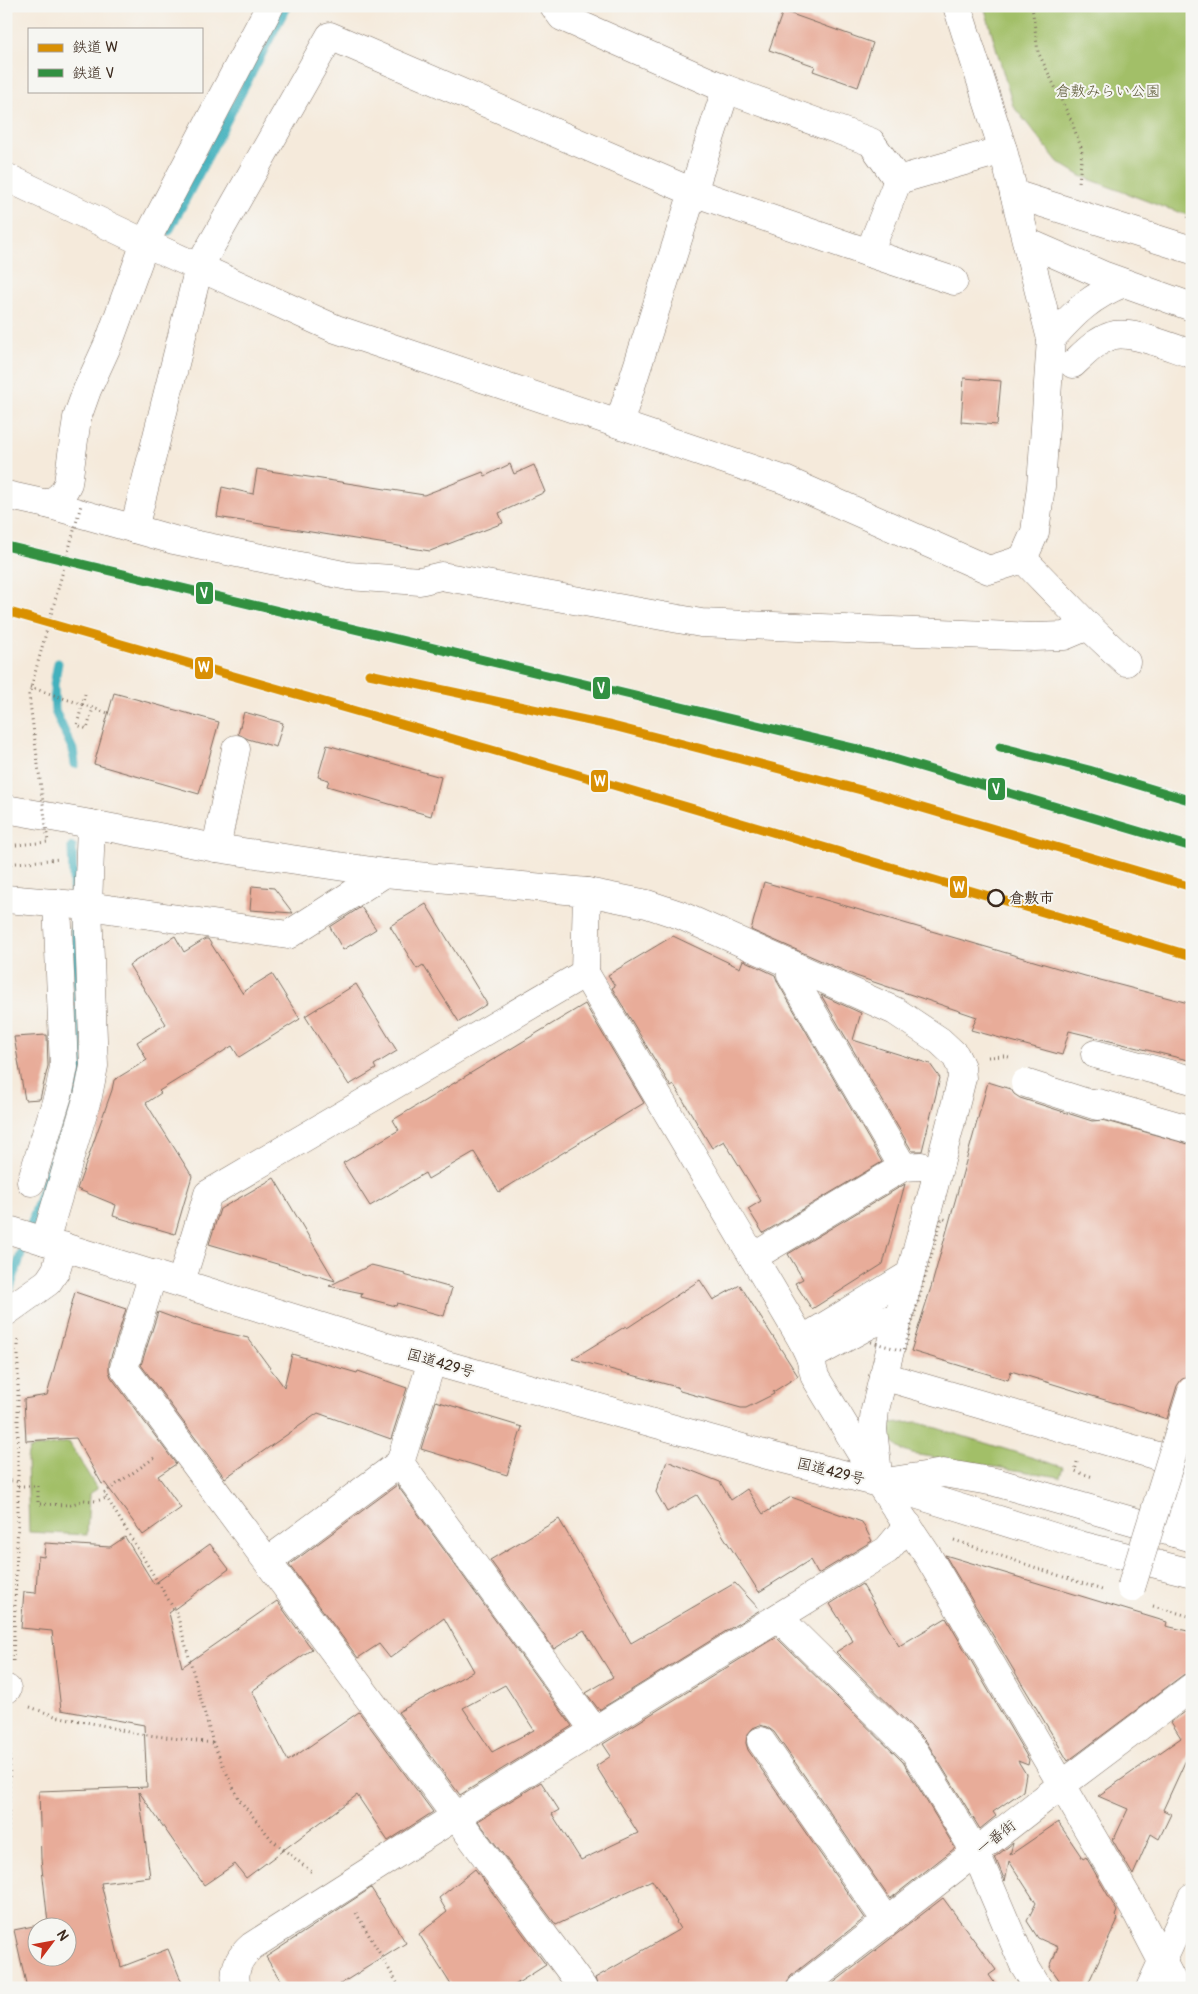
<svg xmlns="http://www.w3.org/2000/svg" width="1198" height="1994" font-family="Pangolin,'Klee One',sans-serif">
<rect width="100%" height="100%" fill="#f6f6f2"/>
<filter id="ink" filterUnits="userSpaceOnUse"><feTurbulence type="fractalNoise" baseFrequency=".02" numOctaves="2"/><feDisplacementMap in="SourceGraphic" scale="10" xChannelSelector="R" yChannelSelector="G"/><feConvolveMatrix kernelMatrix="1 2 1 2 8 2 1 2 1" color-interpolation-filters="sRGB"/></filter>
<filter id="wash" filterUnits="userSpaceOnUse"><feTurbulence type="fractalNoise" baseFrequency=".0096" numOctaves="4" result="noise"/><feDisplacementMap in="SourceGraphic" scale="20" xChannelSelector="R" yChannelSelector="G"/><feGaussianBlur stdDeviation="1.12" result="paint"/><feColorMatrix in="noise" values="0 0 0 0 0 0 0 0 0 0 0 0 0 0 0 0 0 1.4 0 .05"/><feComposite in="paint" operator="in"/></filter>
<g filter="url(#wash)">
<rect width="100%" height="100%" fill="#f5eadb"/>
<g fill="#a2bf67" stroke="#6e7442">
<path d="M984 6H1192V216L1160 206 1081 176 1058 162 1013 106Z"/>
<path d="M917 1422 1063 1467 1060 1477 912 1454C895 1448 889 1442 888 1424Z"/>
<path d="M69 1442 97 1489 89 1494 87 1535 29 1532 27 1459 29 1449Z"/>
</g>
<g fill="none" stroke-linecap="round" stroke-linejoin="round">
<g stroke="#42b1bd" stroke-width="9">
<path d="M169 231 287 6"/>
<path d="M58 663 54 685 55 711 73 750 75 764"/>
<path d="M7 1303 8 1294 80 1077 72 847"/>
</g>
</g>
<g id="blocks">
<g fill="#e8ac99" fill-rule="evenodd">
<path d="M783 11 873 43 858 87 813 71 815 66 769 50Z"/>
<path d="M964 378 1001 381 997 425 961 422Z"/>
<path d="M510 464 514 474 534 465 545 492 499 513 503 523 430 551 217 517 222 487 253 494 257 469 424 495 483 472 485 476Z"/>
<path d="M114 693 219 722 199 794 94 764Z"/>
<path d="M244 712 283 723 276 747 248 739 238 734Z"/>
<path d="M327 745 441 777 431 816 327 786 329 780 318 777Z"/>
<path d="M764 882 1085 976 1192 1004V1061L1069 1031 1062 1055 971 1030 977 1017 856 976 751 930Z"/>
<path d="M252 886 274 888 293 913 250 910Z"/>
<path d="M426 904 487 1004 459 1022 423 965 417 969 390 926Z"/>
<path d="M361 907 376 929 343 950 330 927Z"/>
<path d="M175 936 184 952 205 939H208L243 994 244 991 272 974 300 1019 239 1057 232 1046 159 1091 161 1093 146 1103 192 1176 175 1234 113 1216 116 1205 77 1189 112 1090 114 1080 147 1060 137 1042 166 1024 129 965Z"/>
<path d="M673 936 740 968 743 960 775 975 778 983 882 1162 763 1233 748 1209 761 1201 724 1141 712 1148 674 1085 671 1087 612 988 615 986 608 975Z"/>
<path d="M356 984 397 1051 374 1065 376 1069 349 1085 305 1016Z"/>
<path d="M821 995 861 1013 853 1040 930 1064 940 1078 922 1151H912Z"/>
<path d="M585 1004 644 1103 499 1192 474 1152 428 1179 425 1173 370 1206 343 1163 399 1130 393 1120Z"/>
<path d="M47 1035 48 1066 40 1099 25 1100 14 1037Z"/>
<path d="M988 1082 1011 1089 1014 1094 1020 1098 1092 1121 1102 1120 1192 1145V1359L1186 1377 1181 1380 1177 1386 1167 1419 1011 1371 1008 1380 911 1351 932 1284Z"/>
<path d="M274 1178 335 1281 209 1244 220 1209Z"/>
<path d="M905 1184 883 1264 812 1309 795 1283 803 1279 788 1254Z"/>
<path d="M371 1265 405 1273 404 1275 452 1288 444 1316 397 1303 396 1306 361 1297 362 1293 329 1286Z"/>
<path d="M700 1280 713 1300 740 1285 798 1376 773 1392 774 1394 746 1408H741L680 1391 677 1387 572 1359 626 1326 627 1328Z"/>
<path d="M75 1292 126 1309 109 1363V1371L111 1377 176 1464 158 1476 181 1508 143 1535 105 1483 102 1484 76 1438 26 1441 24 1399 47 1395Z"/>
<path d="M158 1312 193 1325 248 1338 284 1387 292 1354 357 1373 358 1371 407 1388 391 1439 318 1413 225 1478 141 1365Z"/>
<path d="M436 1401 522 1427 507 1475 421 1449Z"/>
<path d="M667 1461 720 1482 731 1500 747 1489 763 1514 791 1497 862 1522 872 1541 818 1574 810 1560 759 1592 697 1495 667 1512 656 1492Z"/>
<path d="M397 1485 572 1726 460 1795 398 1712 474 1671 444 1618 390 1658 379 1644 358 1658 289 1565ZM505 1685 534 1730 492 1752 463 1708Z"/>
<path d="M559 1519 631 1643 735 1583 760 1610 599 1710 586 1693 613 1677 584 1630 554 1649 490 1560Z"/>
<path d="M125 1537 154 1584 210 1544 229 1569 169 1613 182 1667 277 1601 312 1649 252 1691 288 1761 359 1712 433 1812 388 1841 357 1795 246 1878 235 1864 204 1885 139 1792 150 1877 101 1883 121 1967 168 1949 184 1988H27L14 1930 48 1923 41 1859 39 1791 147 1787 144 1725 61 1710 52 1631 21 1628 24 1592 36 1593 38 1556 44 1557 45 1543 110 1547ZM38 1926H68V1956H38Z"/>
<path d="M945 1555 1167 1622 1166 1626 1192 1632V1672L1183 1675 1068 1761Z"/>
<path d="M862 1584 899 1646 946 1618 1029 1760 1028 1765 1018 1761 1026 1774 1023 1791 993 1812 996 1816 980 1829 926 1741 836 1652 853 1641 830 1604Z"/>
<path d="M776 1637 903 1762 955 1848 890 1899 774 1732 767 1727 760 1725 753 1728 747 1735 746 1743 748 1750 865 1918 791 1976 787 1982 786 1988H598L595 1978 680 1929 676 1922 677 1921 652 1880 556 1925 478 1821 541 1782 559 1810 552 1814 581 1860 638 1833 596 1766 611 1756 603 1744Z"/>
<path d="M1192 1707V1754L1190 1751 1163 1810 1171 1814 1159 1839 1151 1834 1133 1875 1112 1839 1115 1837 1128 1809 1098 1796 1181 1738 1171 1722Z"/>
<path d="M1058 1822 1083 1859 1086 1857 1117 1911 1115 1916 1118 1919 1086 1988H1065L1050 1967 1058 1947 1038 1938 1027 1921 1036 1903 1009 1861 1005 1881 995 1857 1013 1843 1010 1855Z"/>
<path d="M475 1869 546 1965 510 1988H453L419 1934 447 1912 439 1898Z"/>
<path d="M371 1888 406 1943 334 1988H285L266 1957Z"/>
<path d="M943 1898 996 1970 989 1975 998 1988H827Z"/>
</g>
</g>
</g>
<g filter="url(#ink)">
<use href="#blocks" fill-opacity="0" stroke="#7c6d60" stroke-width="1"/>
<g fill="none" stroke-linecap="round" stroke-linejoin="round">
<defs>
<g id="minor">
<path d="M554 6 562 17 726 89 871 142 898 180 1003 150"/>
<path d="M957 6 1003 150 1051 339 1041 486 1035 532 1023 559"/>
<path d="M6 177 145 243 336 329 785 480 989 570 1023 559"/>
<path d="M1014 194 1192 250"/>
<path d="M1027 242 1105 276 1192 307"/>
<path d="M869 253 898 180"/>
<path d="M1051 339C1075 312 1091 296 1124 283"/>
<path d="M1073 364C1085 353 1096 341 1111 336 1130 329 1172 348 1192 354"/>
<path d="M619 424 693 192 869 253 954 281"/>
<path d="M6 495 47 504 174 540 348 576 420 581 441 576 701 623 1034 637 1064 636 1088 626 1023 559"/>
<path d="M47 504C59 499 63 494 68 483L77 418 87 390 109 342 145 243 270 6"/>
<path d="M134 529 199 267 330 36 693 192 726 89"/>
<path d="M1088 626 1126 662"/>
<path d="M6 809 91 824 88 906 94 1066 88 1096 45 1241"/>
<path d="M91 824 216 848 385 873 587 892 585 973"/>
<path d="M216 848 236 749"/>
<path d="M587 892 647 904 680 915 895 1011 940 1041 955 1055 961 1067 962 1078C935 1189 902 1299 875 1410L873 1429 878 1474"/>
<path d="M6 899 88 906 288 935 385 873"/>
<path d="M791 964V975L903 1167"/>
<path d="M1095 1054 1192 1080"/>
<path d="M31 1182 59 1092 64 1067 57 903"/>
<path d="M753 1257 903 1167 921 1166"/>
<path d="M153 1274 124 1368 583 1988"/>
<path d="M181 1282 208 1194 585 973 802 1340 810 1357 815 1377 879 1483 928 1556 1138 1915 1176 1988"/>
<path d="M6 1312 48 1282 56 1270 63 1246"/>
<path d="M802 1340 909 1275"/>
<path d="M810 1357 871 1324 899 1317"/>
<path d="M432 1361 400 1463 594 1730"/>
<path d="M883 1376 1192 1466"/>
<path d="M1174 1533 1192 1470"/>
<path d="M268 1561 400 1463"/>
<path d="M779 1618 915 1752 976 1853 1023 1963 1038 1988"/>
<path d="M6 1689H7"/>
<path d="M761 1741 887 1922"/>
<path d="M237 1988C232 1970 239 1957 252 1946L456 1816 887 1550 908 1525"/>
<path d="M801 1988 1063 1784 1192 1687"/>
<path d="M1150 1988 1192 1897"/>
</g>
<g id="highway">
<path d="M6 1229 432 1361 771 1456 879 1483 1080 1545 1192 1573"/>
<path d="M886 1482 943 1473 995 1482 1192 1538"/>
</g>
</defs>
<use href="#minor" stroke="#7c6d60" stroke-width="29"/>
<use href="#highway" stroke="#7c6d60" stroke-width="29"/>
<g stroke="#7c6d60" stroke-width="3" stroke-dasharray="1 4" stroke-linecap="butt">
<path d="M1032 6 1038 52 1071 120 1082 150 1079 183"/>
<path d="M1188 218 1192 211"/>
<path d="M30 687 111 714"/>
<path d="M85 694 77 725 87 729 93 708"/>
<path d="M6 864 60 859"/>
<path d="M988 1057 1004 1056 1009 1057"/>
<path d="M154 1458 104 1493 177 1614 213 1743 238 1798 272 1840 313 1873"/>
<path d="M1077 1462 1075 1471 1093 1477"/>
<path d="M6 1480 18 1482"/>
<path d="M18 1486H38V1504L70 1505 84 1500 96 1501 107 1498"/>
<path d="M954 1540 1102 1590"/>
<path d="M1153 1606 1192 1617"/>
<path d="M13 1661 18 1520V1337"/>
<path d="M30 1707 55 1716 106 1726 132 1733 213 1743"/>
<path d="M356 1913 400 1988"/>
<path d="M6 1917 11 1717"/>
</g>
<use href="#minor" stroke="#fff" stroke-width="28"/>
<use href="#highway" stroke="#fff" stroke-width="28"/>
<defs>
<g id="minor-bridge">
<path d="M1025 1083 1097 1106 1098 1103 1192 1130"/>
<path d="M1131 1588 1192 1391"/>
</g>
</defs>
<use href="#minor-bridge" stroke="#7c6d60" stroke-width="29" stroke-linecap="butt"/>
<g stroke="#7c6d60" stroke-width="3" stroke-dasharray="1 4" stroke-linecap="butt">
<path d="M6 846 48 842 29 695 81 505"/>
<path d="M871 1342 904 1351 942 1218 947 1220"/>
</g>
<use href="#minor-bridge" stroke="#fff" stroke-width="28"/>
<defs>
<g id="rail-1">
<path d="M6 611 562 770 1192 956"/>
<path d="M369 674 613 726 861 790 1192 887"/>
</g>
<g id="rail-2">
<path d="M6 546 874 753 1192 847"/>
<path d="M1000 747 1089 770 1192 801"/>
</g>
</defs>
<use href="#rail-1" stroke="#f6f6f2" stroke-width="12"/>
<use href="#rail-2" stroke="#f6f6f2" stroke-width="12"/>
<use href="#rail-1" stroke="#d99004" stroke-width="9"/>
<use href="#rail-2" stroke="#319041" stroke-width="9"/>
</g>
</g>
<circle fill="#f6f6f2" stroke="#3b2a1e" stroke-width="2.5" cx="996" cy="898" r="8"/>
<g text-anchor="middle" stroke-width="4" stroke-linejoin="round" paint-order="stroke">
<g font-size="15" fill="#5a5734" stroke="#f6f6f2">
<text x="1108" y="96">倉敷みらい公園</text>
</g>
<g font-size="15" font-weight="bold" fill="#3b2a1e" stroke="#f6f6f2" text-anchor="start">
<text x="1009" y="903">倉敷市</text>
</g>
<g font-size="15" fill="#3b2a1e" stroke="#f6f6f2">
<text transform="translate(441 1363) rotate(16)" y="5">国道429号</text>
<text transform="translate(831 1471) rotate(14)" y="5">国道429号</text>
<text transform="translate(996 1837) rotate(-38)" y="5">一番街</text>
</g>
</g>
<g stroke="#f6f6f2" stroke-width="2">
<rect x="195" y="581" width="19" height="24" rx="5" fill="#319041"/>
<rect x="194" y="656" width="20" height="24" rx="5" fill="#d99004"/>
<rect x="592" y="676" width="19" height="24" rx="5" fill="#319041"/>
<rect x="590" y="769" width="19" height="24" rx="5" fill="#d99004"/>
<rect x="987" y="777" width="19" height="24" rx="5" fill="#319041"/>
<rect x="949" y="875" width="19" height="24" rx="5" fill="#d99004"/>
</g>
<g font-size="14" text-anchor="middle" font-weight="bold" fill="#fff">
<text x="204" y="598">V</text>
<text x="204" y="672">W</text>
<text x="601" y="693">V</text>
<text x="600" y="786">W</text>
<text x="996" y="794">V</text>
<text x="959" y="892">W</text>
</g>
<rect width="1198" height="1994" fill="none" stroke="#f6f6f2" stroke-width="25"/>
<rect x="28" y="28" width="175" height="65" fill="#f6f6f2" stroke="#aba49d"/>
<rect x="38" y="44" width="25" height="8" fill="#d99004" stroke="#aba49d"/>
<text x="72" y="52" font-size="15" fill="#3b2a1e">鉄道 W</text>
<rect x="38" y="69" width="25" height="8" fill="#319041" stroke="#aba49d"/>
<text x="72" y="78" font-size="15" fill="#3b2a1e">鉄道 V</text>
<g transform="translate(52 1942) rotate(58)"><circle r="24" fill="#f6f6f2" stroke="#aba49d"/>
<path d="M0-4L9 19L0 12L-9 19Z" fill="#c8321e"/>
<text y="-8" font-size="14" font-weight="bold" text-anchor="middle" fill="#3b2a1e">N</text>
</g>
</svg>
